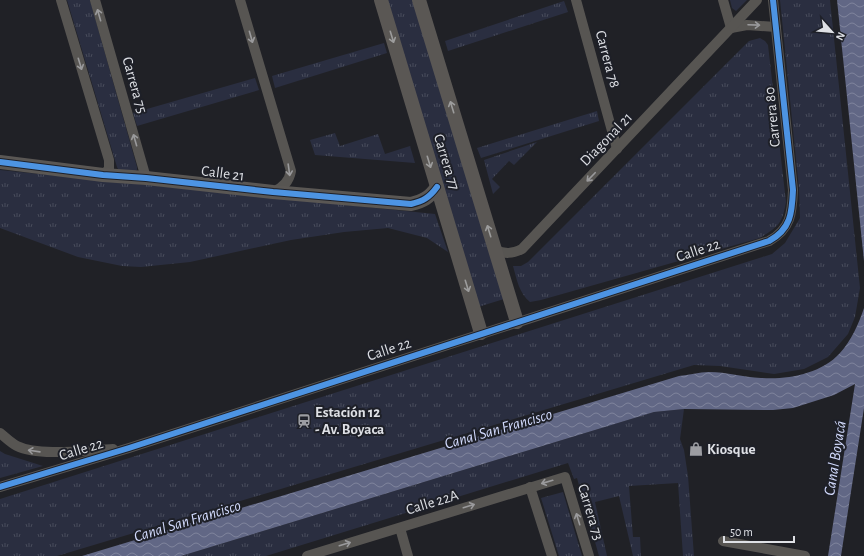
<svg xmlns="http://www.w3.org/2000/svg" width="864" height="556" font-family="'Alegreya Sans',sans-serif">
<defs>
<pattern id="grass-tufts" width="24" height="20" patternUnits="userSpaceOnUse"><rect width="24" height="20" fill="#2a2e40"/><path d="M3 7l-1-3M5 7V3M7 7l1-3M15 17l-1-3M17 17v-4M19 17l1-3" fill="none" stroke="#484c5b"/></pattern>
<pattern id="water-waves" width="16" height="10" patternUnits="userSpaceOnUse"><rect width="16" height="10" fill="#616785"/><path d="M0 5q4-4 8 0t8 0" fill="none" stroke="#7f849c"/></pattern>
</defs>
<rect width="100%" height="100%" fill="#202126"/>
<g fill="url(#grass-tufts)">
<path d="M67 0H90L137 167V170L135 171H119L117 167Z"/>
<path d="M386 0H414L504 299 478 307Z"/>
<path d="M730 0H747L736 11 732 8Z"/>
<path d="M780 0H830L860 288 855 317 848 334 828 357 804 369 774 374 720 366 694 365 57 556H0V499L772 254 785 243 800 218 799 189Z"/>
<path d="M564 1 568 12 448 51 445 41Z"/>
<path d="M760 38 765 41 768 45 786 202C782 224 779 226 760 238L541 300 530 302C519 293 517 280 513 266H521L528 262 749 41Z"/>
<path d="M384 43 387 53 275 88 272 76Z"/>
<path d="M255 78 259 90 137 126 133 113Z"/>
<path d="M597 111 599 121 481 158 477 148Z"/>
<path d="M335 133 340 146 378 134 385 154 410 146 415 163 315 155 310 140Z"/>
<path d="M537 142 514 165 509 161 492 179 500 187 493 194 484 160Z"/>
<path d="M0 170 435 214 448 252 427 238 388 228 344 232 291 240 190 262 141 267 122 266 78 257 0 228Z"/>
<path d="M684 409 680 439 684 450 688 476 694 556H683L678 483 629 486 633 537H640L641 556H633L619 496 595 502 607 556H599L577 478 574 479 568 463 266 556H181L654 412Z"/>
<path d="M0 451 5 454 43 466 0 478Z"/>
<path d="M563 492 582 556H559L541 498Z"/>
</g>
<g fill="url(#water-waves)">
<path d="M837 0H864V261Z"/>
<path d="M864 308V408L841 556H828L855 384 834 395 793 408 773 410 684 409 654 412 181 556H82L679 376C689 375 699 372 709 372 727 372 743 377 761 378 787 380 821 374 840 353 851 341 859 323 864 308Z"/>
</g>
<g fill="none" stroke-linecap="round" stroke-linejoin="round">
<g stroke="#575552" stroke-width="10">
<path d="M61 0 109 160V169L103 175"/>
<path d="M95 0 146 178"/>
<path d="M240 0 291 171C289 182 283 188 273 192"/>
<path d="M576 0 617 149"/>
<path d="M723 0 731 28"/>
<path d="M731 28 747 25 776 27"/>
<path d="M495 250C505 254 512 254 522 249L757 0"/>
<path d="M0 433C5 437 11 443 17 446 39 457 88 450 113 449"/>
<path d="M0 487 129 448 769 241C791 229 792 213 793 190L773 0"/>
<path d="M530 487 552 556"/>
<path d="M400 528 408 556"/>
<path d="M723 541 805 556"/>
<path d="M307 556 565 477 589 556"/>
</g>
<g stroke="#5a5754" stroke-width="14">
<path d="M381 0 481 333"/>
<path d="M419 0 517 322"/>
<path d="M0 162 103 175 146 178 273 192 411 204C423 201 429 198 437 187"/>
</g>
<defs>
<g id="cycleway">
<path d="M0 162 103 175 146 178 273 192 411 204C423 201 429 198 437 187"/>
<path d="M0 487 129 448 769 241C791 229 792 213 793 190L773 0"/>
</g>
</defs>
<use href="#cycleway" stroke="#1e2028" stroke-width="8"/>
<use href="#cycleway" stroke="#4d94e3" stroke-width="6"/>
</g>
<defs><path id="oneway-shaft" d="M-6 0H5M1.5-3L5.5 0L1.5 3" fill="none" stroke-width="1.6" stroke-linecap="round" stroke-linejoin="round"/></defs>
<g stroke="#9a9a9c">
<use href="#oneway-shaft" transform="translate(99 15) rotate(-106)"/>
<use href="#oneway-shaft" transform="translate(754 25) rotate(2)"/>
<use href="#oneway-shaft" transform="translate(251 37) rotate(74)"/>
<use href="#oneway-shaft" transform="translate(80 64) rotate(73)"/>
<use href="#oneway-shaft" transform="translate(135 140) rotate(-106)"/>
<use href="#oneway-shaft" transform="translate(289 170) rotate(82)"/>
<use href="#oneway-shaft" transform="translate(591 177) rotate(134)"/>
<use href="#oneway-shaft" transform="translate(34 451) rotate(-172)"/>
<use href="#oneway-shaft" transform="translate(547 482) rotate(164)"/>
<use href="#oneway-shaft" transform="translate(469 506) rotate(-17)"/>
<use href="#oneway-shaft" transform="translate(578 519) rotate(-107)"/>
<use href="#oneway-shaft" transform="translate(345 544) rotate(-17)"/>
</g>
<g stroke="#9c9c9c">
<use href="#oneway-shaft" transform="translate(392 37) rotate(73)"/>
<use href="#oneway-shaft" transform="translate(452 107) rotate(-107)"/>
<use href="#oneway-shaft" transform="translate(429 162) rotate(73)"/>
<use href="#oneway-shaft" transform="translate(489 231) rotate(-107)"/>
<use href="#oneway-shaft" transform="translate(467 286) rotate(73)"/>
</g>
<defs>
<symbol id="station-bare" viewBox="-9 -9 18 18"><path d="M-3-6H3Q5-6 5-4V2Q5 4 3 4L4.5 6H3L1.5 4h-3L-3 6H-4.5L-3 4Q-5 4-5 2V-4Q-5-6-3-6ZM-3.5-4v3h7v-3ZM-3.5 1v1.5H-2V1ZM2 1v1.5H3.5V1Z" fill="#9c9da2" stroke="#1e2028" stroke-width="2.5" paint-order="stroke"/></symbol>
<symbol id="shop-bare" viewBox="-9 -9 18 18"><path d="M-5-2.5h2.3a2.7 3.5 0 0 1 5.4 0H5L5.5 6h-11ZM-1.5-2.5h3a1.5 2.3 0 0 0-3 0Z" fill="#9c9da2" stroke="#1e2028" stroke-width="2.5" paint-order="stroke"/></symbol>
</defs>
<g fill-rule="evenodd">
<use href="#station-bare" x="294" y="411" width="20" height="20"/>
<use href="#shop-bare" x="686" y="439" width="20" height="20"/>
</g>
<g text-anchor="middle" stroke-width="4" stroke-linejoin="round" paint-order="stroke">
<g font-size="15" fill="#dee0e5" stroke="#1e2028">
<text transform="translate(608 59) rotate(75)" y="5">Carrera 78</text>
<text transform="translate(135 85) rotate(74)" y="5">Carrera 75</text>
<text transform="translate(772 117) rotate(-96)" y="5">Carrera 80</text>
<text transform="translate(606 139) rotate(-46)" y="5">Diagonal 21</text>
<text transform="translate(447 162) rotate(73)" y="5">Carrera 77</text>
<text transform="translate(223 173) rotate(7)" y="5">Calle 21</text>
<text transform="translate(698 250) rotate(-18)" y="5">Calle 22</text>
<text transform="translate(389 349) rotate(-18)" y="5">Calle 22</text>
<text transform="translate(81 449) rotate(-17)" y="5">Calle 22</text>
<text transform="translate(432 502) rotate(-17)" y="5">Calle 22A</text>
<text transform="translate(591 512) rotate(73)" y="5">Carrera 73</text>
</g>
<g font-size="15" font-weight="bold" fill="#dee0e5" stroke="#1e2028" text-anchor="start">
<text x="315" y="417">Estación 12<tspan x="315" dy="17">- Av. Boyaca</tspan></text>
<text x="707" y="454">Kiosque</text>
</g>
<g font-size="16" font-style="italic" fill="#d2dafc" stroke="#1e2028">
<text transform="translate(498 428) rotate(-16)" y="6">Canal San Francisco</text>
<text transform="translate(834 458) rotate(-81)" y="6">Canal Boyacá</text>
<text transform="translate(187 520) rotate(-17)" y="6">Canal San Francisco</text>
</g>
</g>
<g transform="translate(832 32) rotate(117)" stroke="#1e2028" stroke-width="3" paint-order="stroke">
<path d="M0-3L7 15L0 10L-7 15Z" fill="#dee0e5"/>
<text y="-6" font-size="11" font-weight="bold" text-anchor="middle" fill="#dee0e5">N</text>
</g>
<path d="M724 536v6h70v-6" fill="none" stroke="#dee0e5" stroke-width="2"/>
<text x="730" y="536" font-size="12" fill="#dee0e5" stroke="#1e2028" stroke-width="3" paint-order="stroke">50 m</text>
</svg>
